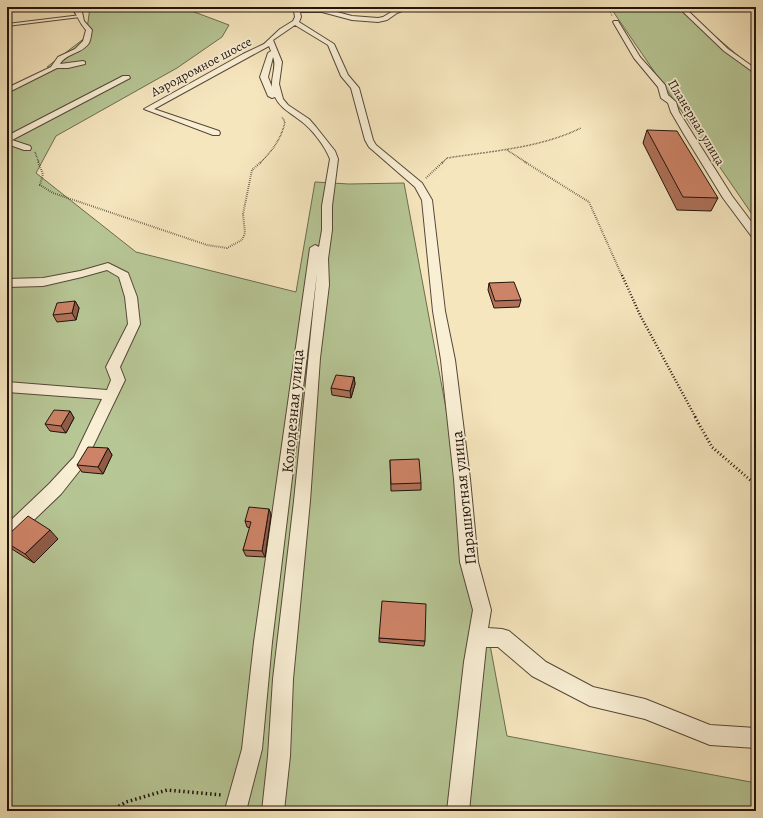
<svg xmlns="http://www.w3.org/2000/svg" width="763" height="818" font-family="Alegreya,serif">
<rect width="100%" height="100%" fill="#f6e6be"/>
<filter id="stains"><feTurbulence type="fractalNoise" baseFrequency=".005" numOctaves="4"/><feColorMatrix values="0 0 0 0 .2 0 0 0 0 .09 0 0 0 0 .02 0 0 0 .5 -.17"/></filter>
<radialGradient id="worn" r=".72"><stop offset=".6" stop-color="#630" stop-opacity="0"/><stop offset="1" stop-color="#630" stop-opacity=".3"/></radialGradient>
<g fill="#b7c695" stroke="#6c6c50">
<path d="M90 7H181L229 25 222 37 177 68 56 136 36 173 136 252 296 292 315 182 349 184 404 183 507 736 756 783V811H7V89L54 68 47 67 86 37Z"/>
<path d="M610 7H681L756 71V220Z"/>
</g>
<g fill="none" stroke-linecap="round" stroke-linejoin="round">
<defs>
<g id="lane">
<path d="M440 7 475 8 474 9Z"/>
<path d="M81 15 80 17 7 26V24Z"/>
</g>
<g id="street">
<path d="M71 7H77L82 12 84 21 92 30C91 34 91 39 89 43 82 54 66 53 60 64L83 61 85 62V64L68 68H57L7 93V88L51 67 58 57 75 49 83 41 86 30C78 21 78 15 71 7Z"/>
<path d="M286 7 322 8 352 16 378 18 383 17 393 11 403 7H412L397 13 387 20 378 22 352 20 322 12H300L301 17 299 22 334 44 348 75 359 88 373 140 376 145 422 183 432 200 445 311 455 360 470 479 478 562 491 610 488 628 502 629 509 631 546 662 593 687 645 699 710 725 756 728V748L710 745 645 719 590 706 532 676 498 647H486L469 811H447L464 662 473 610 460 562 454 479 441 360 433 311 422 200 415 187 369 147 365 140 351 88 341 76 328 45 295 25 273 40 282 62 279 84 283 99 288 105 309 119 316 127 335 151 338 159 332 206V230L328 259 329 285 320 358 310 501 293 679 290 756 284 811H262L268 756 273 679 294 501 317 273 272 642 262 749 246 811H228L226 806 242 749 254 642 310 248 315 245 319 247 322 230V206L330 159C325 146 312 129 301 121 291 113 281 109 275 97L272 98 268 96 260 77 268 53 271 51 269 46 154 109 219 131 220 133 219 135H213L144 109 243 54 264 44 280 29 293 21 295 17 294 11ZM273 57C277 66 271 77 272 87L268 77Z"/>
<path d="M678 7H684L728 49 756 69V74L724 51Z"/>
<path d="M614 21H618L640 57 665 85 668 95 676 102 679 112 732 196 756 228V238L752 237 723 198 685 136 671 112 668 103 661 98 658 87 634 58 613 22Z"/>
<path d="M123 76H129L130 78 12 140 30 146 31 148 30 150H24L7 144V136Z"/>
<path d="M108 263 128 273 137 297 140 324 120 367 125 380 84 465 61 494 13 540 7 542V524L49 484 74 457 102 399 7 392V382L107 390 111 380 106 367 128 324 125 297 119 277 107 270 82 277 43 286 7 287V279L43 278 80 271Z"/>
</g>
</defs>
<use href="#lane" stroke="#564838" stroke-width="2"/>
<use href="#street" stroke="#564838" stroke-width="2"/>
<path stroke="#21130c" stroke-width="1" stroke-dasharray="0.5 1" stroke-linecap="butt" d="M608 7 612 16"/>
<g stroke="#21130c" stroke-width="1.5" stroke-dasharray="0.5 1" stroke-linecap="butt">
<path d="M507 150 527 163"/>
<path d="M35 152 39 163"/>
<path d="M260 163C273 150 281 139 285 122L282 117"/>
<path d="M442 163 447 158C492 151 540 148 581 128"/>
</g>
<g stroke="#21130c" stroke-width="2" stroke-dasharray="0.5 1.5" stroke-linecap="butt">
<path d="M38 162 43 174 40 185 53 193 207 245 227 248 242 240 245 233 243 214 252 170 261 162"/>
<path d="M525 162 589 202 622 276"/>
<path d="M426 178 443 162"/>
</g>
<path stroke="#21130c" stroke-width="2.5" stroke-dasharray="1 2" stroke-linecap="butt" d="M622 275 640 315 696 418"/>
<path stroke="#21130c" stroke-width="3" stroke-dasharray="1 2.5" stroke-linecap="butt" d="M695 417 712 447 756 485"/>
<path stroke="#21130c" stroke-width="3.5" stroke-dasharray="1.5 3" stroke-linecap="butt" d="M111 811 126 802 167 790 222 795"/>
<use href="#lane" fill="#f9efd5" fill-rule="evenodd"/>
<use href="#street" fill="#f9efd5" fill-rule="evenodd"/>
</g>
<g fill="#b07159" stroke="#21130c">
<path d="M647 130 718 198 711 211 677 210 643 143Z"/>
<path d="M489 283 521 300 519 307 494 308 488 290Z"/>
<path d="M75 301 79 308 76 320 57 322 53 315Z"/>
<path d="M354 377 355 384 351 398 332 395 331 388Z"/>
<path d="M70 411 74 418 66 433 50 431 45 424Z"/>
<path d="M108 448 112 455 103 474 82 472 77 465Z"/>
<path d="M390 460 421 483V490L391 491Z"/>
<path d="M269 509 271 515 265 557 246 556 243 550 250 528 247 527 245 521Z"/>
<path d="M7 536 58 539 34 563 12 549 7 544Z"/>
<path d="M379 638 425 641 424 646 379 642Z"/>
</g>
<g fill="#905c48" stroke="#21130c">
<path d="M75 301 79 308 76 320 72 313Z"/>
<path d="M354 377 355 384 351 398 350 391Z"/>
<path d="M70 411 74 418 66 433 61 426Z"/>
<path d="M108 448 112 455 103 474 98 467Z"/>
<path d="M269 509 271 515 265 557 262 551Z"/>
<path d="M50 530 58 539 34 563 25 554Z"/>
</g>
<g fill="#cd8367" stroke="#21130c">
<path d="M647 130 677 131 718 198 683 197Z"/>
<path d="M514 282 521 300 495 301 489 283Z"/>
<path d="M75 301 72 313 53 315 57 303Z"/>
<path d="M336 375 354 377 350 391 331 388Z"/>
<path d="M54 410 70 411 61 426 45 424Z"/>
<path d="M88 447 108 448 98 467 77 465Z"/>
<path d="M419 459 421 483 391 484 390 460Z"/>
<path d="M249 507 269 509 262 551 243 550 251 522 245 521Z"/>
<path d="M28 516 50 530 25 554 7 543V536Z"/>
<path d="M382 601 426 604 425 641 379 638Z"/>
</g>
<g text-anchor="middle" stroke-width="3.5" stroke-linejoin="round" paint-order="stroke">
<g font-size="13" fill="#21130c" stroke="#f9efd5">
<text transform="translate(201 66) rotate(-28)" y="5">Аэродромное шоссе</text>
<text transform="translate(697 122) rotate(59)" y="5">Планерная улица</text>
</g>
<g font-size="16" fill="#21130c" stroke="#f9efd5">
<text transform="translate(292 411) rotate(-85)" y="6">Колодезная улица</text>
<text transform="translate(463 498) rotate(-96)" y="6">Парашютная улица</text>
</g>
</g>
<rect width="763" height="818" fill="none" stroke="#f6e6be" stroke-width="24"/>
<rect x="8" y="8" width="747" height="802" fill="none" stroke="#21130c" stroke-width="2"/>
<rect x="12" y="12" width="739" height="794" fill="none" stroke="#21130c"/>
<rect width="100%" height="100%" filter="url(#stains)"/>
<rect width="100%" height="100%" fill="url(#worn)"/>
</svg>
